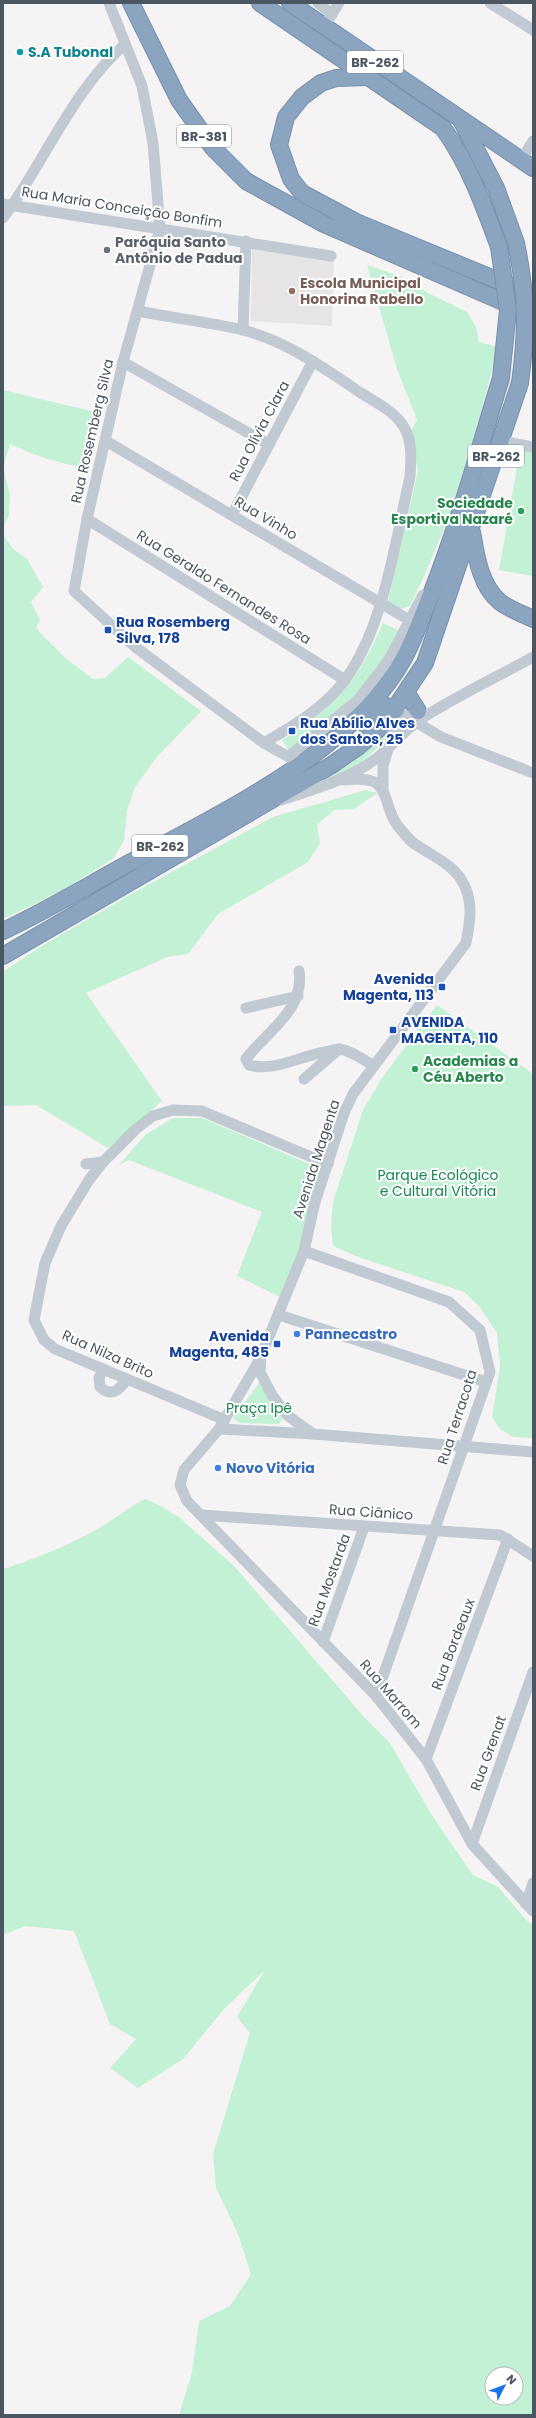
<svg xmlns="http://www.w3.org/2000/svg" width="536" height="2418" font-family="Poppins,sans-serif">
<rect width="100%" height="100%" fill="#f5f3f3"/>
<path fill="#e6e4e5" d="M252 248 334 260 332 326 251 321Z"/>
<g fill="#c3f1d5" fill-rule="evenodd">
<path d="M367 265 402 277 430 294 467 312 476 327 479 342 498 347C476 436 451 524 410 606L396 610 388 601 418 471 410 433 417 420 397 369Z"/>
<path d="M3 390 99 413 88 468C60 464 35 456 10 444L3 468 10 495 9 515 3 529Z"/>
<path d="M520 450 533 452V576L499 570Z"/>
<path d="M3 534 13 549 27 559 43 587 31 602 40 620 36 628 65 658 93 679 105 678 128 657 201 711 156 758 135 787 127 811 124 840 114 858 65 889 3 919Z"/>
<path d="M383 623 398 630 383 660 355 698 289 751 282 740C336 707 358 681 383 623Z"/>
<path d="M393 725C372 766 336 776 295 790Z"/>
<path d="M366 790 377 793 354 809 334 810 317 825 320 843 308 862 218 914 188 954 167 957 86 993 162 1101 108 1148 36 1105 3 1106V972L40 947 133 893 273 817Z"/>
<path d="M437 1005 533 1074V1438L513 1437 499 1428 492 1417 500 1366 497 1333 479 1306 464 1292 358 1257 333 1246 331 1229 333 1202 363 1110 382 1078Z"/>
<path d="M173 1118H202L324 1170 300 1249 280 1297 237 1276 262 1212 129 1160 119 1165 145 1135Z"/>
<path d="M260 1382 282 1419 279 1424 240 1423 233 1418Z"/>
<path d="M146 1499 161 1506 180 1518 235 1567 364 1717 390 1743 431 1814 473 1875 498 1887 525 1919 533 1925V2415H179L192 2373 199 2321 230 2306 251 2274 238 2234 216 2188 213 2154 250 2033 237 2017 265 1970 224 2009 183 2059 138 2088 110 2068 136 2039 110 2024 74 1931 25 1926 3 1935V1569C37 1559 83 1539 112 1520 124 1512 133 1504 146 1499ZM492 2374H516V2398H492Z"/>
</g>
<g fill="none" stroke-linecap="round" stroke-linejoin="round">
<defs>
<g id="highway">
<path d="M131 3 179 100 213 148 246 181 324 224 533 315"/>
<path d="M260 3 443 128C469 164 484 206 499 247"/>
<path d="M290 3 533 168"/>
<path d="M369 77 336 78 321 83 302 97 286 117 279 145 291 179 302 193 356 222 533 295"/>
<path d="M462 122 496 188 516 243"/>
<path d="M472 532C476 555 480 586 500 602 509 609 523 614 533 619"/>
<path d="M406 692 418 711"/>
<path d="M363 723 384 705 396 710"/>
<path d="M3 931C48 910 92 883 135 860 226 810 353 751 404 658 415 637 423 614 432 592 459 522 479 450 501 378"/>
<path d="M3 956 330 766 359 746 385 723 425 663 520 383"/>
</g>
</defs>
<use href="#highway" stroke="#7690ad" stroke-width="18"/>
<g stroke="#c1cad2" stroke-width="11">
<path d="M109 3 142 86 153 143 160 229 123 362 87 519 74 591 134 646 264 743 301 764"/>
<path d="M318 3 332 14"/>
<path d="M490 3 533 30"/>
<path d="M324 26 339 3"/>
<path d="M521 160 533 141"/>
<path d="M3 204 331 256"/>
<path d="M3 218C45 162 71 92 125 44"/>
<path d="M138 311C173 318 208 322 243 330 286 341 324 368 361 393 375 402 392 410 402 424 413 439 411 460 410 477 394 546 382 646 331 696 311 716 287 729 264 743"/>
<path d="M243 330 246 241"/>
<path d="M123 362 268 444"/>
<path d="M106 441 411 621"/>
<path d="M500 441 533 447"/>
<path d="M232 515 313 361"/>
<path d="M87 519 345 680"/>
<path d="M396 710 441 737 533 773"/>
<path d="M289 756 358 700 388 661 423 595"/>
<path d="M383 792V766L395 726 396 710"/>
<path d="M281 800C315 789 350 779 378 757 394 744 406 728 424 717 459 695 497 677 533 657"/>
<path d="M299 971C305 1010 267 1031 246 1059L249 1065C275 1072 300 1056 325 1052 330 1051 336 1049 340 1049 352 1051 364 1060 374 1066"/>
<path d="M246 1008 298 996"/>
<path d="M304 1079 339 1049"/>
<path d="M86 1164 103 1162"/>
<path d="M304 1251 449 1302 480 1330 490 1372 376 1696"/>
<path d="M279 1315 486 1382"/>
<path d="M260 1359 219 1429 184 1470 180 1485 187 1501 376 1696 426 1759 472 1844 533 1911"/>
<path d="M103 1369 99 1378 100 1387C111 1397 119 1391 127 1379"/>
<path d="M225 1420 55 1349 44 1340 34 1320 45 1263 61 1226 89 1180 103 1162 136 1129 153 1116 173 1110 202 1111 328 1164"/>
<path d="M219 1429 313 1434 533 1452"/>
<path d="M313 1434 287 1415 272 1395 260 1372 261 1356 304 1251 315 1202 344 1113 353 1094 466 943C470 922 474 900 462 881 452 863 428 854 412 842 407 837 402 831 398 826 387 814 389 793 376 783 367 777 350 780 340 780"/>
<path d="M201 1515 500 1535 533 1556"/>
<path d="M323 1642 364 1527"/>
<path d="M426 1759 508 1539"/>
<path d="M472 1844 533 1672"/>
<path d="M526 1904 533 1883"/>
</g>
<use href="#highway" stroke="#8ba5c1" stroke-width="16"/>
<defs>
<g id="highway-bridge">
<path d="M516 243C527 295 527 331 520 383"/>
<path d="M499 247 508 310 501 378"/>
</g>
</defs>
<use href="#highway-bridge" stroke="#7690ad" stroke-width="18" stroke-linecap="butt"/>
<use href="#highway-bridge" stroke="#8ba5c1" stroke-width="16"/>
</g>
<circle fill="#0f9aa8" stroke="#fff" stroke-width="1.5" cx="20" cy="52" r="4"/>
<circle fill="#6b7280" stroke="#fff" stroke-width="1.5" cx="107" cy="250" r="4"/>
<circle fill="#8d6e63" stroke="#fff" stroke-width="1.5" cx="292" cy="291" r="4"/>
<g fill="#2e9e5b" stroke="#fff" stroke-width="1.5">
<circle cx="521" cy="511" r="4"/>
<circle cx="415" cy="1069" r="4"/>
</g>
<g fill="#1a4fb4" stroke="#fff" stroke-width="1.5">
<rect x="104" y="626" width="8" height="8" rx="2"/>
<rect x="288" y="727" width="8" height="8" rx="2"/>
<rect x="438" y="983" width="8" height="8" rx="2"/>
<rect x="389" y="1026" width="8" height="8" rx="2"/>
<rect x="273" y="1340" width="8" height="8" rx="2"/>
</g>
<g fill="#3f7fe0" stroke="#fff" stroke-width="1.5">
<circle cx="297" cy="1334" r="4"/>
<circle cx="218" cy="1468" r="4"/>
</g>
<g text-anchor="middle" stroke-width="4" stroke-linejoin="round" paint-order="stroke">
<g fill="#fff" stroke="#808990" stroke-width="1">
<rect x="347" y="51" width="56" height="22" rx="3"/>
<rect x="177" y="125" width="54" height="22" rx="3"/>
<rect x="468" y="445" width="56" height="22" rx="3"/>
<rect x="132" y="835" width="56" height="22" rx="3"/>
</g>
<g font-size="13" font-weight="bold" fill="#4a5661">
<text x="375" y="67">BR-262</text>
<text x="204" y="141">BR-381</text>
<text x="496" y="461">BR-262</text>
<text x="160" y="851">BR-262</text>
</g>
<g font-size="14" font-weight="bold" fill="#0d838f" stroke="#fff" text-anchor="start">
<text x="28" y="57">S.A Tubonal</text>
</g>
<g font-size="14" fill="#4a5661" stroke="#fff">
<text transform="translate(122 207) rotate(9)" y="5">Rua Maria Conceição Bonfim</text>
<text transform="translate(92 431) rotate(-77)" y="5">Rua Rosemberg Silva</text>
<text transform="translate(259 431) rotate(-62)" y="5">Rua Olívia Clara</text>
<text transform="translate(266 518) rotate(31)" y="5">Rua Vinho</text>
<text transform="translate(224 587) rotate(32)" y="5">Rua Geraldo Fernandes Rosa</text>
<text transform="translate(316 1159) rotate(-72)" y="5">Avenida Magenta</text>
<text transform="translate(108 1354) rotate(24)" y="5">Rua Nilza Brito</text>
<text transform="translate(457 1417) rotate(-72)" y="5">Rua Terracota</text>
<text transform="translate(371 1512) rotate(4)" y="5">Rua Ciânico</text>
<text transform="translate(329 1580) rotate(-70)" y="5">Rua Mostarda</text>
<text transform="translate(453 1644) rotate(-69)" y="5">Rua Bordeaux</text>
<text transform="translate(391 1694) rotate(49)" y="5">Rua Marrom</text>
<text transform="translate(488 1753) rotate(-70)" y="5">Rua Grenat</text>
</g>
<g font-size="14" font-weight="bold" fill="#5b616d" stroke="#fff" text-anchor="start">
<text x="115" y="247">Paróquia Santo<tspan x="115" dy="16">Antônio de Padua</tspan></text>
</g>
<g font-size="14" font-weight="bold" fill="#785e54" stroke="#fff" text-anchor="start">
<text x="300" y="288">Escola Municipal<tspan x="300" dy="16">Honorina Rabello</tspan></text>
</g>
<g font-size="14" font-weight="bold" fill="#27864d" stroke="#fff" text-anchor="end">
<text x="513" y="508">Sociedade<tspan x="513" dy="16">Esportiva Nazaré</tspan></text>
<text x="423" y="1066" text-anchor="start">Academias a<tspan x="423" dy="16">Céu Aberto</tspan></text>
</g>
<g font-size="14" font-weight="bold" fill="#164399" stroke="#fff" text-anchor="start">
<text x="116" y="627">Rua Rosemberg<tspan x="116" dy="16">Silva, 178</tspan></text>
<text x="300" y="728">Rua Abílio Alves<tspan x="300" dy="16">dos Santos, 25</tspan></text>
<text x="434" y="984" text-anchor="end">Avenida<tspan x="434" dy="16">Magenta, 113</tspan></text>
<text x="401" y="1027">AVENIDA<tspan x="401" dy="16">MAGENTA, 110</tspan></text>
<text x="269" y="1341" text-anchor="end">Avenida<tspan x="269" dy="16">Magenta, 485</tspan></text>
</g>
<g font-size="14" fill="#17864f" stroke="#fff">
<text x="438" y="1180">Parque Ecológico<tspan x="438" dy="16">e Cultural Vitória</tspan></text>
<text x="259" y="1413">Praça Ipê</text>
</g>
<g font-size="14" font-weight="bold" fill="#366cbe" stroke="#fff" text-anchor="start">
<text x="305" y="1339">Pannecastro</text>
<text x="226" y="1473">Novo Vitória</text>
</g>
</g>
<rect width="536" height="2418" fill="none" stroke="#4a5661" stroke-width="8"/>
<g transform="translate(504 2386) rotate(48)"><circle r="19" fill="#ffffff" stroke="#b7bbc0"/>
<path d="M0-3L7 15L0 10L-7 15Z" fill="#1a73e8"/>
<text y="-6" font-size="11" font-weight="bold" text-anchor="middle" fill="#4a5661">N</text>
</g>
</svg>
